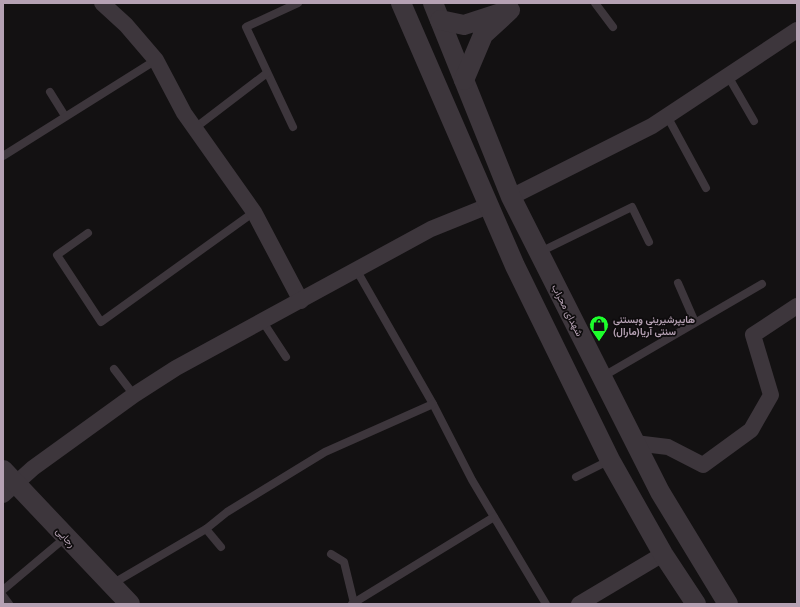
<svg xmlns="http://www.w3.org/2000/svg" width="800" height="607" font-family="'PT Sans',Vazirmatn,sans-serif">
<rect width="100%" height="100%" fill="#131112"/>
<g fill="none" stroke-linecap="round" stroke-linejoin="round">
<g stroke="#3d363c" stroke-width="8">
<path d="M595 3 613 27"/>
<path d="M728 76 754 121"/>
<path d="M50 92 65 116"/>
<path d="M667 116 706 188"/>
<path d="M293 127 246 27 298 3"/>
<path d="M195 128 267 73"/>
<path d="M3 156 156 60"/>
<path d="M88 233 57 255 101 322 254 212"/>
<path d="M540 252 632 207 649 242"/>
<path d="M357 271 433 404 472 480 546 604"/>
<path d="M678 283 695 322"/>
<path d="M263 322 286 357"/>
<path d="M114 369 134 395"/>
<path d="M602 377 762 284"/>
<path d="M576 477 610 460"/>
<path d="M206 529 221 547"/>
<path d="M331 554 344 562 354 603"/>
<path d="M112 584 206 529 227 512 325 452 433 404"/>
<path d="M3 590 66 537"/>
<path d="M3 596 9 604"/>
<path d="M352 604 494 517"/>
</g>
<g stroke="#3d363c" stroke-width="16">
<path d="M102 3 126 25 156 60 184 113 254 212 301 301"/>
<path d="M511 197 652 126 797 30"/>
<path d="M635 443 668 447 703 465 751 430 771 395 753 335 797 306"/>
<path d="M3 495 33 468 134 395 176 368 431 229 488 206"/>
<path d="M579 604 663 554"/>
</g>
<g stroke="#3d363c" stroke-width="20">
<path d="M401 3 515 266 610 460 663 554 696 604"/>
<path d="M433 3 511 197 660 492 728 604"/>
<path d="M440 20 464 25 510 10 483 35 464 80"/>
<path d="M3 470 130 604"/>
</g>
</g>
<defs>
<symbol id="shop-pin" viewBox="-11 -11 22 30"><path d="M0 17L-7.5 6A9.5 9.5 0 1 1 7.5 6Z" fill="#1dff2c" stroke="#0e0c0d"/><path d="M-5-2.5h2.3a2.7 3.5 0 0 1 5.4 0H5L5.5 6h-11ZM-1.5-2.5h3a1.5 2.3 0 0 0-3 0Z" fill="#111"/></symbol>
</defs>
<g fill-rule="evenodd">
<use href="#shop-pin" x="588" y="314" width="22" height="30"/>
</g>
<g text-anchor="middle" stroke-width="3.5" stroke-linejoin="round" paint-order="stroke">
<g font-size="10" fill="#b5a1b3" stroke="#0e0c0d">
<text transform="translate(568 310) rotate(63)" y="4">شهدای محراب</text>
<text transform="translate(66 537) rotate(47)" y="4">رجایی</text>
</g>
<g font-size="10" font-weight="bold" fill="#b5a1b3" stroke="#0e0c0d" text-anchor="start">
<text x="613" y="323">هایپرشیرینی وبستنی<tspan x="613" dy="12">سنتی آریا(مارال)</tspan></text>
</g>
</g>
<rect width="800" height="607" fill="none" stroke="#b5a1b3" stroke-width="8"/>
</svg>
